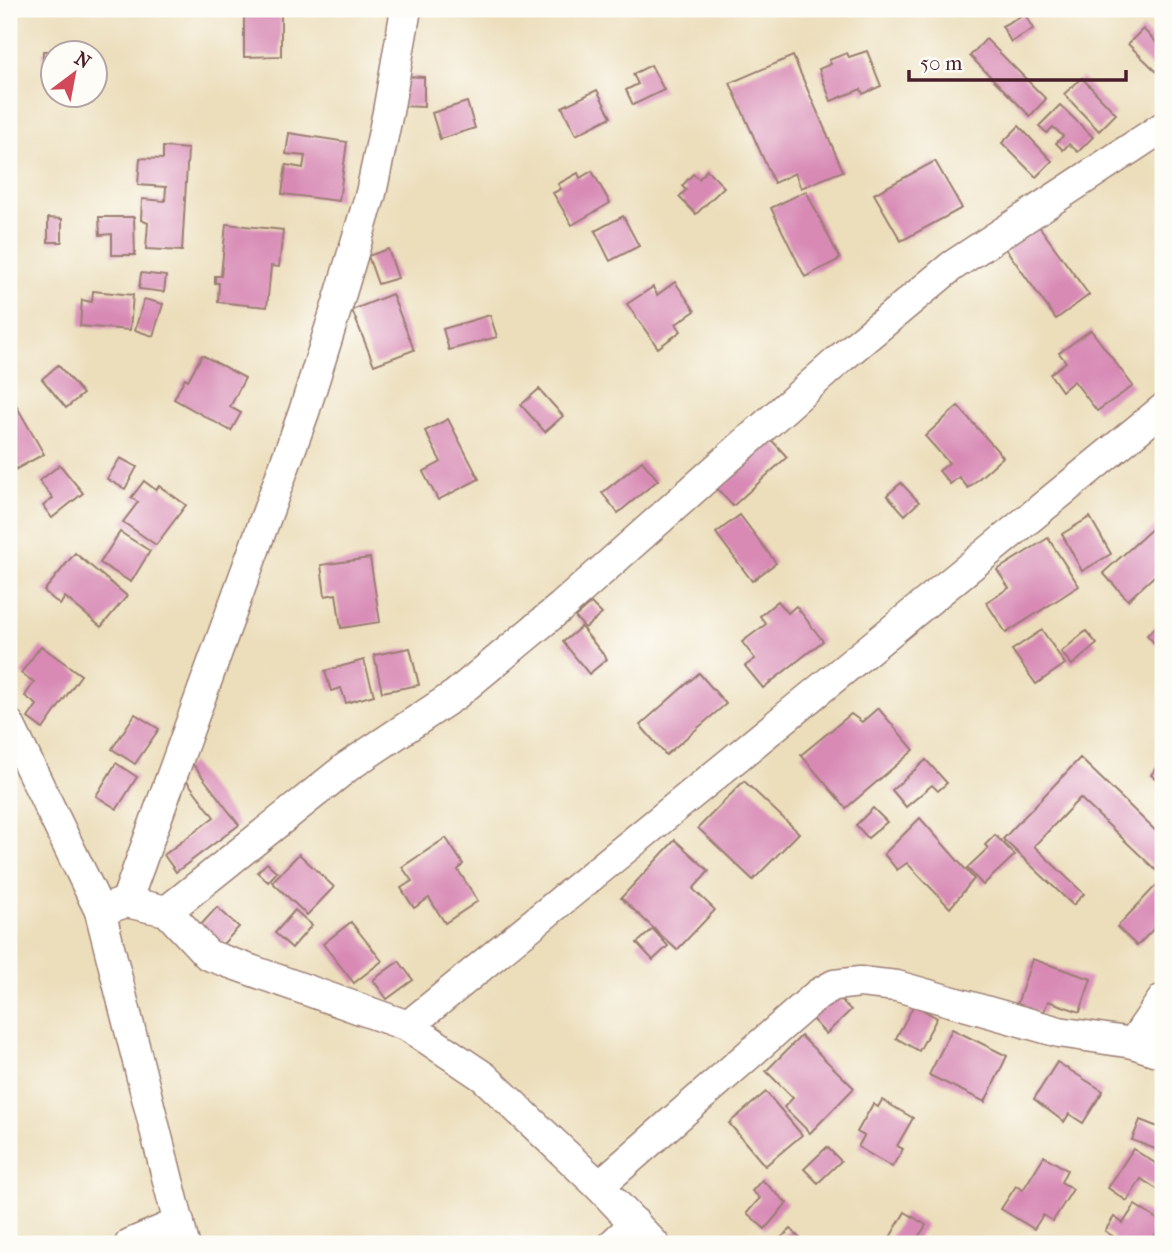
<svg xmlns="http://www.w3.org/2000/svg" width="1172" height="1253" font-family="'IM FELL French Canon',serif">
<rect width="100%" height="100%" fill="#fdfcf7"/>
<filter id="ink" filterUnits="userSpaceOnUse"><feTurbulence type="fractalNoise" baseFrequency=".0143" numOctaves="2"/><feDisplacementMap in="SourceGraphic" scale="14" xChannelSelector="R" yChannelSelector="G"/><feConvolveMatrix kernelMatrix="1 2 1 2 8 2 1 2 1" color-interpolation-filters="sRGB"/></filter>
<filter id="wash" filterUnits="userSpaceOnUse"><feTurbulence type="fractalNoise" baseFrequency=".00686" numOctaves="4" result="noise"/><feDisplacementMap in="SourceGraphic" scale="28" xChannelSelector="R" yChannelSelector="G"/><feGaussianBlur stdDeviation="1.57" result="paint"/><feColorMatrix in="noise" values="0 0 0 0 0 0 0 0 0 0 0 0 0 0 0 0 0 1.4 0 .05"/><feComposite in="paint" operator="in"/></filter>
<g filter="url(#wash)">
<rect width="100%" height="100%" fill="#ecdebb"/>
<g id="blocks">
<g fill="#d88ab5">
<path d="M244 9H281V56L244 57Z"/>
<path d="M1025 14 1033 29 1011 42 1002 26Z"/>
<path d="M1143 29 1163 49V72L1160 75 1128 44Z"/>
<path d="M986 39 1046 99 1030 116 970 56Z"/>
<rect x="43" y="51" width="9" height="21"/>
<path d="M867 51 881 86 863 94 861 89 831 101 819 69 831 64 829 60 847 53 849 57Z"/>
<path d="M793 56 843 171 801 188 795 173 774 183 730 83Z"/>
<path d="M651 65 664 90 633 105 626 90 638 84 633 74Z"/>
<path d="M403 76 424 77V107L402 106Z"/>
<path d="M1082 78 1116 114 1099 131 1064 94Z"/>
<path d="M597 90 611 117 576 135 562 107Z"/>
<path d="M467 102 475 128 440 139 432 113Z"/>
<path d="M1060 105 1093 137 1078 152 1069 144 1063 150 1056 143 1063 136 1053 127 1047 133 1039 126Z"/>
<path d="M1019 126 1052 161 1036 177 1002 143Z"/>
<path d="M289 133 347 142 339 201 282 194 286 165 303 168 305 156 286 154Z"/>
<path d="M163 147 188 149 182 251 146 249 148 223 141 220 142 199 165 201 166 187 138 185 140 158 163 159Z"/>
<path d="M935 161 962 208 901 241 874 194Z"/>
<path d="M707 170 724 187 696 214 679 197 686 190 682 186 693 174 699 179Z"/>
<path d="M592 171 610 203 572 225 553 193 561 189 558 184 578 173 580 178Z"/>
<path d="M806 191 840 259 805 277 771 208Z"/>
<path d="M1031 215 1089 295 1056 319 998 238Z"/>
<path d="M623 216 639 246 610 261 595 231Z"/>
<path d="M99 217H134L135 255H112V234L100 235Z"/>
<path d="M48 218 62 219V242H48Z"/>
<path d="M226 224 283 230 279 267 271 266 267 307 218 302 219 283H215V276H221Z"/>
<path d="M388 249 398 278 378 284 368 256Z"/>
<path d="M141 273 166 276 164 292 139 289Z"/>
<path d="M675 282 695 311 676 324 681 331 658 348 627 304 653 287 657 295Z"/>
<path d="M93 291 133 295 130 330 80 326 82 300 92 302Z"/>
<path d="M392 294 414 350 374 365 352 310Z"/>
<path d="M144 299 163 304 153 336 135 330Z"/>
<path d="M490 315 497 337 449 350 443 329Z"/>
<path d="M1091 330 1133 386 1097 411 1074 381 1062 391 1050 374 1066 362 1059 353Z"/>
<path d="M202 355 245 378 230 407 241 413 231 431 174 399 185 378 188 380Z"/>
<path d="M58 365 83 394 66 408 42 379Z"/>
<path d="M539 389 563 416 545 432 521 405Z"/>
<path d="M13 400 44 454 9 473V403Z"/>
<path d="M958 406 1003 457 968 488 959 477 950 484 939 471 949 463 925 436Z"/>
<path d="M448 419 479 479 438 500 423 472 441 462 425 431Z"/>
<path d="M766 434 787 457 733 506 712 483Z"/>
<path d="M120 458 137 467 125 489 107 479Z"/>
<path d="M642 461 658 480 618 513 602 493Z"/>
<path d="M60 465 83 493 52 518 43 506 53 498 39 481Z"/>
<path d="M144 481 156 490 159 486 186 505 156 545 123 522 138 502 131 498Z"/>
<path d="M901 483 919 502 905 515 887 495Z"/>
<path d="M740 515 776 563 752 581 716 533Z"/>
<path d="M1090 517 1111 554 1082 571 1062 534Z"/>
<path d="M1154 527 1163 537V568L1128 600 1103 573Z"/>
<path d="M120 532 150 551 131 582 100 563Z"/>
<path d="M1048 538 1079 586 1006 633 986 602 1009 588 997 570Z"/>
<path d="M75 553 127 596 101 627 65 597 60 605 44 591Z"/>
<path d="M370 558 380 622 341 628 336 594 325 596 321 565Z"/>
<path d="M778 601 788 613 796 606 823 641 763 688 745 666 755 659 742 642 766 624 760 616Z"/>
<path d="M591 603 602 614 585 628 575 617Z"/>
<path d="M1163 620V653L1147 635Z"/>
<path d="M581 627 607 659 589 674 563 642Z"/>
<path d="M1042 630 1065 664 1036 684 1012 650Z"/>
<path d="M1086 631 1097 644 1072 665 1061 652Z"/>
<path d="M41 646 81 675 43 729 28 718 37 705 25 696 34 682 21 673Z"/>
<path d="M410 648 419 685 382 692 374 655Z"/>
<path d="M364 660 374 695 346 703 341 688 331 691 325 671Z"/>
<path d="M699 673 726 704 666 755 640 725Z"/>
<path d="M878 708 914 750 846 808 801 755 851 714 862 722Z"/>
<path d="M135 714 159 729 135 764 112 749Z"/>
<path d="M1080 758 1163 838V877L1080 798 1034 846 1084 894 1073 905 1003 839Z"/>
<path d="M1163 758V784L1151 775Z"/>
<path d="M926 760 947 783 938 791 932 785 906 807 892 790Z"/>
<path d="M116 763 137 777 117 809 96 796Z"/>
<path d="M192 763 239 825 176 872 164 855 214 817 180 772Z"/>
<path d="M744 781 799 833 753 880 698 828Z"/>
<path d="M873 808 887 822 868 838 856 825Z"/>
<path d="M920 818 974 879 950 908 907 863 897 870 884 854Z"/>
<path d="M995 835 1015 855 983 885 967 868 988 848 985 845Z"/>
<path d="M446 838 463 864 458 870 478 901 445 923 429 898 414 908 401 888 412 881 402 867Z"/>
<path d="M675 840 709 871 693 889 715 910 677 950 621 898Z"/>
<path d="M299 854 334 887 307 915 272 882Z"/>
<path d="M267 863 277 872 268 882 257 872Z"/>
<path d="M1163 878V919L1137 946 1117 927Z"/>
<path d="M217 907 239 927 221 946 199 927Z"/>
<path d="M295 910 312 925 292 948 275 933Z"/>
<path d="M351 922 382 961 354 983 323 944Z"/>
<path d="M653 929 668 946 653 960 637 943Z"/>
<path d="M1032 959 1091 979 1080 1012 1048 1001 1043 1014 1017 1005Z"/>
<path d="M399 961 413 980 387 999 373 980Z"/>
<path d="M833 993 851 1010 826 1034 810 1017Z"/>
<path d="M914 1005 937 1018 919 1051 896 1038Z"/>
<path d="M952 1029 1007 1056 985 1102 929 1075Z"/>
<path d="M801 1036 854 1088 810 1133 784 1107 793 1098 766 1071Z"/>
<path d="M1057 1062 1103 1091 1083 1123 1069 1114 1064 1122 1034 1099Z"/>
<path d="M766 1092 802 1135 765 1166 729 1123Z"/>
<path d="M882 1100 913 1118 897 1146 903 1149 892 1167 858 1147 864 1136 857 1132 873 1104 878 1107Z"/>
<path d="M1140 1120 1163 1129V1152L1132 1140Z"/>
<path d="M827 1147 841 1161 818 1183 804 1169Z"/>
<path d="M1133 1149 1163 1168V1193L1141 1179 1127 1201 1108 1188Z"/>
<path d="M1044 1156 1067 1170 1061 1182 1073 1189 1053 1221 1043 1215 1034 1229 1001 1209 1016 1186 1023 1190Z"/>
<path d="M762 1180 787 1203 765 1229 747 1213 760 1198 752 1191Z"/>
<path d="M1135 1205 1163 1223 1149 1244H1102L1105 1240 1110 1243 1114 1237 1105 1231 1114 1217 1123 1223Z"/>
<path d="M905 1212 926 1225 914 1244H886Z"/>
<path d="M791 1229 805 1244H774Z"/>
</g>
</g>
</g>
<g filter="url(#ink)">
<use href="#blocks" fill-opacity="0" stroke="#9b7e73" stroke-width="2"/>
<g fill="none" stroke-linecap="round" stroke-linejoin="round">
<defs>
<g id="street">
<path d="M9 724 100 911 184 1244"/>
<path d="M126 902 304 412 338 303 371 193 388 112 406 9"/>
<path d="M100 911 126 902 167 911 208 955 408 1026 484 1077 599 1186 654 1244"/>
<path d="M167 911 347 767 455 695 561 607 841 358 952 266 1163 127"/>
<path d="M408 1026 1163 409"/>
<path d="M1133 1043 1163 999"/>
<path d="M599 1186 818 994 834 985 860 982 897 986 1059 1032 1133 1043 1163 1053"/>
<path d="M130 1244 179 1223"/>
<path d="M613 1244 635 1223"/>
</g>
</defs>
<use href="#street" stroke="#9b7e73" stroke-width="33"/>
<use href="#street" stroke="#fff" stroke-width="30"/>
</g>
</g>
<rect width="1172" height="1253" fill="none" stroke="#fdfcf7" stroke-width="35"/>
<g transform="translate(74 74) rotate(32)"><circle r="33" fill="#fdfcf7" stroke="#b5a4a5" stroke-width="2"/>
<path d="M0-5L12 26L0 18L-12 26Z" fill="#d1495b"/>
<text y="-10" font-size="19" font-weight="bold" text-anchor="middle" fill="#4a1f2b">N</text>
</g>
<path d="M909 70v10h217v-10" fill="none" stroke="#4a1f2b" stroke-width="3.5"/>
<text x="920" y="70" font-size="21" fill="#4a1f2b" stroke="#fdfcf7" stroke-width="5" paint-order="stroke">50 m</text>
</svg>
